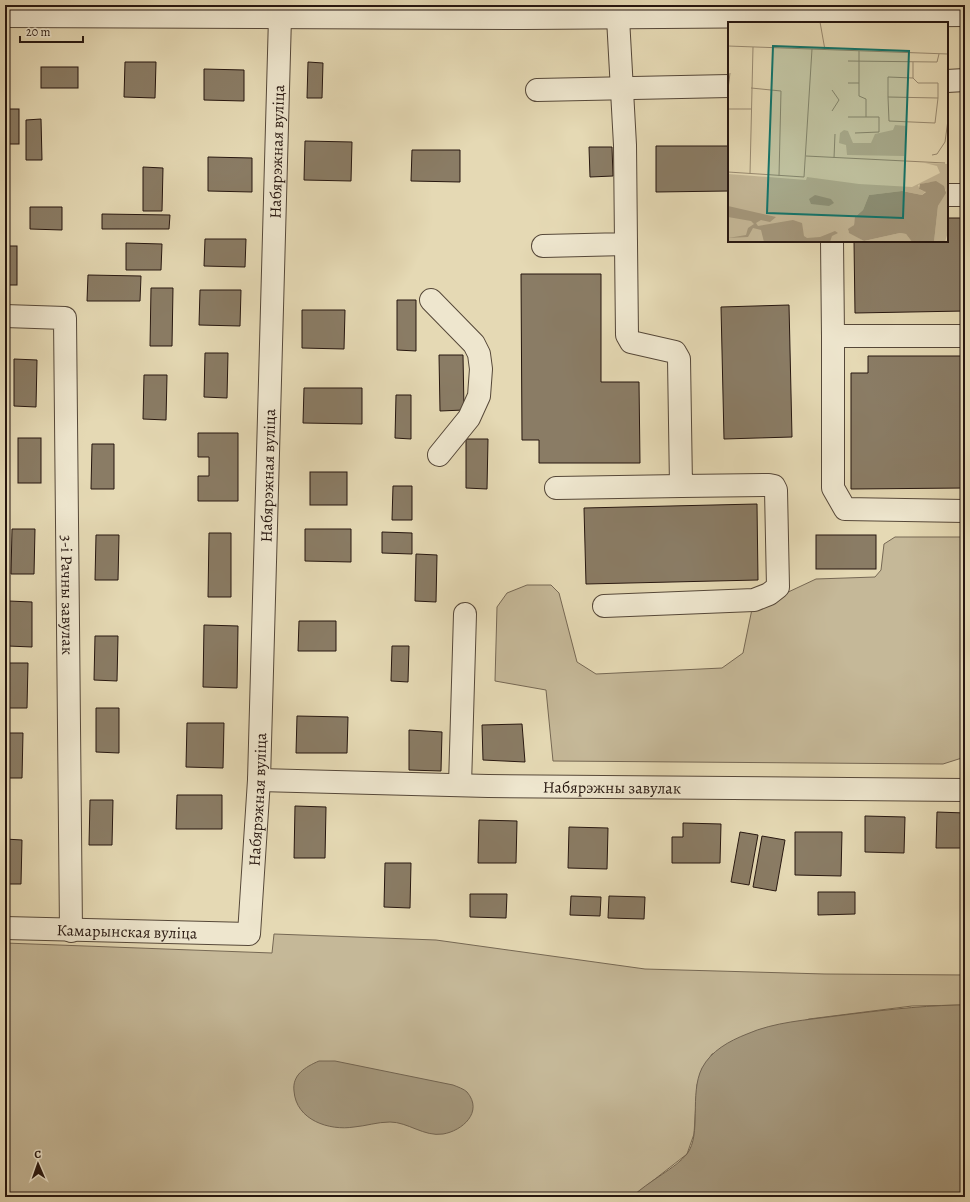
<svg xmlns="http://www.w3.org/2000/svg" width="970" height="1202" font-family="Alegreya,serif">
<rect width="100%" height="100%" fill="#e5d9b4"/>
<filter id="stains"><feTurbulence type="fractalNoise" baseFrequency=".005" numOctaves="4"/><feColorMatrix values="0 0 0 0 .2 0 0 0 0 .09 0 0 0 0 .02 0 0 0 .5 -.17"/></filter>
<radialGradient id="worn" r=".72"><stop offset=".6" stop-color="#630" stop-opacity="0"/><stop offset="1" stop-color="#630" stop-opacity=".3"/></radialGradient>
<g fill="#c5b898" stroke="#766854">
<path d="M895 537H965V757L943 764 553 761 546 690 495 681 497 607 507 593 527 585H551L559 593 577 662 596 674 722 668 743 653 752 609 816 579 875 577 881 570 884 544Z"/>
<path d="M274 934 436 940 645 969 825 974 965 975V1005L912 1006 809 1019 712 1054 702 1069 697 1085 694 1134 687 1154 632 1197H5V943L272 953Z"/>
</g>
<g fill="#a4977c" stroke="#726451">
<path d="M957 1005H965V1197H632C647 1182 676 1168 687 1154 702 1134 689 1094 702 1068 711 1051 729 1041 747 1034 774 1022 807 1020 836 1016 876 1011 916 1006 957 1005Z"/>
<path d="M319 1061H335L453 1085C458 1087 464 1089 467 1092 484 1112 462 1131 443 1134 424 1137 408 1122 390 1122 377 1122 366 1126 354 1127 329 1131 296 1120 294 1091 292 1075 305 1067 319 1061Z"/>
</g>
<g fill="#8a7c65" stroke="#271710">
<path d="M125 62H156L155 98 124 97Z"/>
<path d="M308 62 323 63 322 98H307Z"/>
<rect x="41" y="67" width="37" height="21"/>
<path d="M204 69 244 70V101L204 100Z"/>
<rect x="5" y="109" width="14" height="35"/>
<path d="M41 119 42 160H26V120Z"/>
<path d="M305 141 352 142 351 181 304 180Z"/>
<path d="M656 146H729V191L656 192Z"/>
<path d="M589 147H612L613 176 590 177Z"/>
<path d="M412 150H460V182L411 181Z"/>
<path d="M208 157 252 158V192L208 191Z"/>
<path d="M143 167 163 168 162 211H143Z"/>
<path d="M30 207H62V230L30 229Z"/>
<path d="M102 214 170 215 169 229H102Z"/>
<path d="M947 218H965V311L855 313 854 241H947Z"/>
<path d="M205 239H246L245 267 204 266Z"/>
<path d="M126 243 162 244 161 270H126Z"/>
<rect x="5" y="246" width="12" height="39"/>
<path d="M521 274H601V382H639L640 463H539V440H522Z"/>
<path d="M88 275 141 276 140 301H87Z"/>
<path d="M151 288H173L172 346H150Z"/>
<path d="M200 290H241L240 326 199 325Z"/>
<path d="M397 300H416V351L397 350Z"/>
<path d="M789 305 792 437 724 439 721 307Z"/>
<path d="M302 310H345L344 349 302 348Z"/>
<path d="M205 353H228L227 398 204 397Z"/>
<path d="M439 355H463L464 410 440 411Z"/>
<path d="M868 356H965V488L851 489V373H868Z"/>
<path d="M14 359 37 360 36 407 14 406Z"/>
<path d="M144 375H167L166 420 143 419Z"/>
<path d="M304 388H362V424L303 423Z"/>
<path d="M396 395H411V439L395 438Z"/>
<path d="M198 433H238V501H198V476H209V457H198Z"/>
<rect x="18" y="438" width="23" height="45"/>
<path d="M466 439H488L487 489 466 488Z"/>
<path d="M92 444H114V489H91Z"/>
<rect x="310" y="472" width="37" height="33"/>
<path d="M393 486H412V520H392Z"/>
<path d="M757 504 758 580 586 584 584 508Z"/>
<path d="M12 529H35L34 574H11Z"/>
<path d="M305 529H351V562L305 561Z"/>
<path d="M382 532 412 533V554L382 553Z"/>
<path d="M209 533H231V597H208Z"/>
<path d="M96 535H119L118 580H95Z"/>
<rect x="816" y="535" width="60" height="34"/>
<path d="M416 554 437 555 436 602 415 601Z"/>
<path d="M9 601 32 602V647L8 646Z"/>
<path d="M299 621H336V651H298Z"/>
<path d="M204 625 238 626 237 688 203 687Z"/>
<path d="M95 636H118L117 681 94 680Z"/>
<path d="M392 646H409L408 682 391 681Z"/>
<path d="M5 663H28L27 708H5Z"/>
<path d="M96 708H119V753L96 752Z"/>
<path d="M297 716 348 717 347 753H296Z"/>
<path d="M187 723H224L223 768 186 767Z"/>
<path d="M522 724 525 762 483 760 482 725Z"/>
<path d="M409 730 442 732 441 771 409 770Z"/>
<path d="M5 733H23L22 778H5Z"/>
<path d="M177 795H222V829H176Z"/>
<path d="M90 800H113L112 845H89Z"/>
<path d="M295 806 326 807 325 858H294Z"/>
<path d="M937 812 965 813V848H936Z"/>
<path d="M865 816 905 817 904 853 865 852Z"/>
<path d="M479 820 517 821 516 863H478Z"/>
<path d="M683 823 721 824 720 863H672V837H683Z"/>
<path d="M569 827 608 828 607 869 568 868Z"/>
<path d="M740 832 758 835 749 885 731 882Z"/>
<path d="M795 832H842L841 876 795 875Z"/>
<path d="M762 836 785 840 776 891 753 887Z"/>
<path d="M5 839 22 840 21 884H5Z"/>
<path d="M385 863H411L410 908 384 907Z"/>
<path d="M818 892H855V914L818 915Z"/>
<path d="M470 894H507L506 918 470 917Z"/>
<path d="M571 896 601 897 600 916 570 915Z"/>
<path d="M609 896 645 897 644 919 608 918Z"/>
</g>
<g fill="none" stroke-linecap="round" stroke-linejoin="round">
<defs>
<g id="minor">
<path d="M5 16 525 18 965 15"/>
<path d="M947 81 965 80"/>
<path d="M537 90 729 86"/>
<path d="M947 195H965"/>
<path d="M832 241 833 336H965"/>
<path d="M543 246 626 244 625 145 618 18"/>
<path d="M431 300 474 344 479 354 481 369 479 396 469 418 439 455"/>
<path id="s1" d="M5 316 65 318 71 931"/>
<path d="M833 336V488L845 509 965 511"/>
<path d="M556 488 681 486"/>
<path d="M604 606 754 600 769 594 778 587 776 490 774 486 769 485 681 486 679 359 675 352 631 342 627 335 626 244"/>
<path id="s2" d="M259 780 488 786 965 790"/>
<path d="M460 785 465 614"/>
<path id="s3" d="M5 928 249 934 259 780 280 17"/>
</g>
</defs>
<use href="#minor" stroke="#564839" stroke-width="24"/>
<use href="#minor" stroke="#eee6ce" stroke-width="22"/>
</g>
<g text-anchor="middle" stroke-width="3" stroke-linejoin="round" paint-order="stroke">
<g font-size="16" fill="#271710" stroke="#eee6ce">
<text dy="6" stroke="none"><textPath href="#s3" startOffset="1027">Набярэжная вуліца</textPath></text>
<text dy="6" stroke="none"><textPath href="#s3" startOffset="703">Набярэжная вуліца</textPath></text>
<text dy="6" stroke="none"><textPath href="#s1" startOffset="337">3-і Рачны завулак</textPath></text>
<text dy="6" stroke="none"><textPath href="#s2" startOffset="353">Набярэжны завулак</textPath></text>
<text dy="6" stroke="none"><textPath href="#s3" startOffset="379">Набярэжная вуліца</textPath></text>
<text dy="6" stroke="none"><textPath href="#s3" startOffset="122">Камарынская вуліца</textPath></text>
</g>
</g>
<g transform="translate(728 22)">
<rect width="220" height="220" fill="#e5d9b4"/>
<path d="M167 103 179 104 176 134 119 133 118 123 111 121 112 111 116 108 120 109 125 121H143L147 112 165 108ZM197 141 220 142V210L217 220H206L210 184 218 168 202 160 190 163 192 168 198 169 194 173 174 169 141 173 135 188 128 194 126 203 120 209 136 219 172 211 178 212 184 220H0V152L78 158 79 155 131 162 184 165 212 151 209 144Z" fill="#c5b898"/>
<path d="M208 159 216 164 218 171 210 184 206 220H184L178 212 172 211 136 219 121 211 120 207 126 203 127 195 135 188 141 173 174 169 194 173 198 170 191 167 192 162ZM87 173 103 177 106 181 101 184 83 182 81 177ZM0 184 48 195 42 200 33 198 28 201 30 204 65 198 74 201 76 214 79 216 92 215 107 209 110 211 104 214 102 220H36L33 208 25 206 20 215 0 216 18 213 20 206 26 202 23 199 0 195Z" fill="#a4977c"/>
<path fill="none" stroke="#998b72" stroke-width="1" d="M92 0 97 28M0 24 220 32M120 39 209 40 211 32M185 40V56L160 55V75L210 76V61H190L185 56M120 61H131V29M23 66 53 69 51 154M0 67 2 51M104 68 111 78 104 89M160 75 161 99 207 101 210 76M0 87H23M120 95H138M127 111 151 110V95H138V77L131 74V61M204 133 209 132 217 120 220 98M78 134 217 141M106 136 107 112M0 150 76 155 84 27M22 152 25 25"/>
<path fill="#0f766e" fill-opacity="0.15" stroke="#0f766e" stroke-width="2" d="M45 24 181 29 175 196 39 191Z"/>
<rect width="220" height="220" fill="none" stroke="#271710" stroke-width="2"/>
</g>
<rect width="970" height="1202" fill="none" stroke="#e5d9b4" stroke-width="20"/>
<rect x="6" y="6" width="958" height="1190" fill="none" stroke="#271710" stroke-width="2"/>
<rect x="10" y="10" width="950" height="1182" fill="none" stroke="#271710"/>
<g transform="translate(38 1164) rotate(358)" stroke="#eee6ce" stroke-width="3" paint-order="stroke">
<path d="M0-3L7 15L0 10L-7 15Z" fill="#271710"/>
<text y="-6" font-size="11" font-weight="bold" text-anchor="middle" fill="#271710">С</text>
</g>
<path d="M20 36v6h63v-6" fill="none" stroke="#271710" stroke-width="2"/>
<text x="26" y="36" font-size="12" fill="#271710" stroke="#eee6ce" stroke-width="3" paint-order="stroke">20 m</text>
<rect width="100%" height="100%" filter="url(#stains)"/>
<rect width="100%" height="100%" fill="url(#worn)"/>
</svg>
